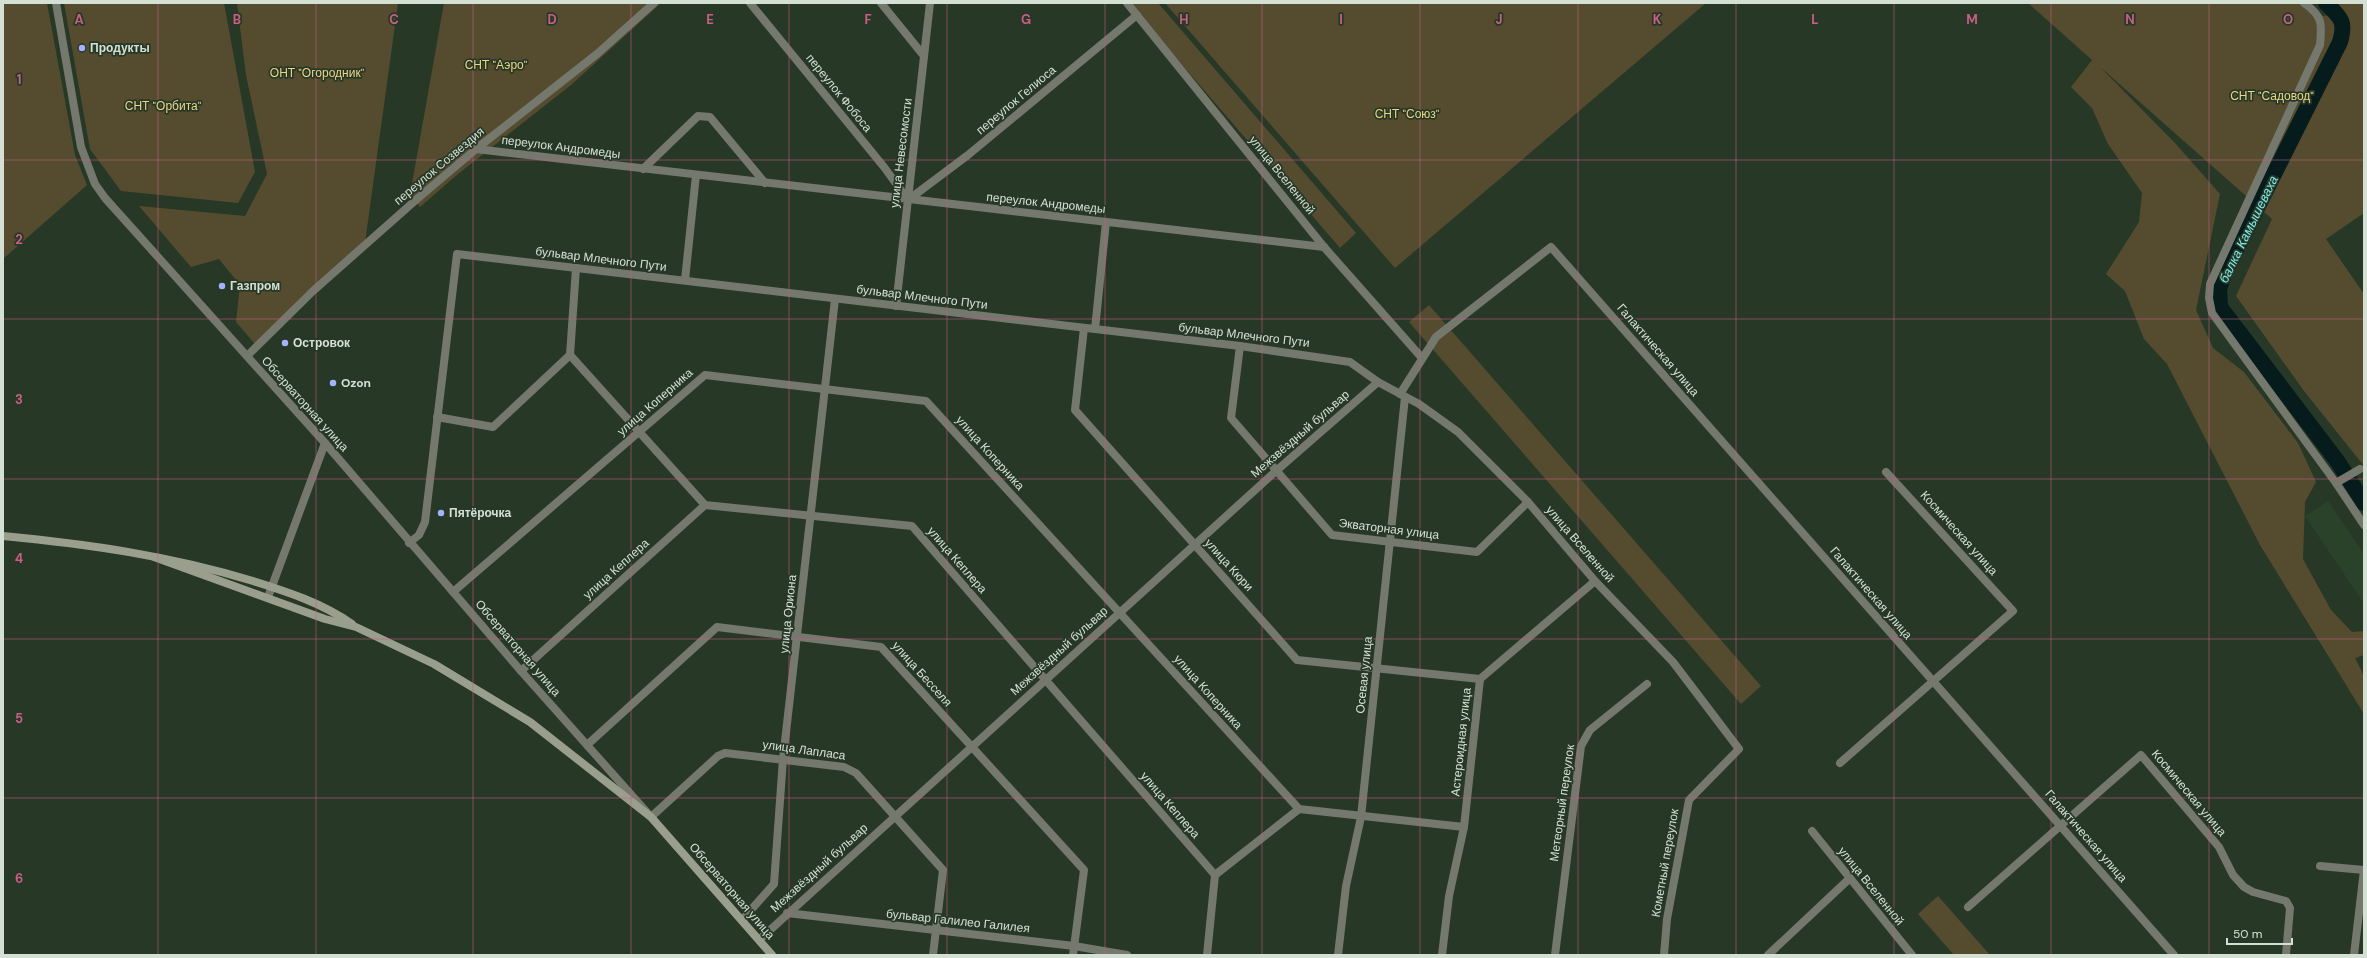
<svg xmlns="http://www.w3.org/2000/svg" width="2367" height="958" font-family="'DM Sans',sans-serif">
<rect width="100%" height="100%" fill="#273826"/>
<path fill="#2a412a" d="M2328 501 2364 554V604L2305 516Z"/>
<g fill="#554c30">
<path d="M3 3H47L75 155 87 185 3 259Z"/>
<path d="M64 3H224L255 172 238 203 121 191 90 149Z"/>
<path d="M237 3H398L365 243 255 344 236 322 240 285 219 259 191 267 139 206 245 216 267 174 246 75Z"/>
<path d="M444 3H661L571 85 458 174 420 207 410 195Z"/>
<path d="M1129 3H1158L1356 233 1340 248Z"/>
<path d="M1165 3H1706L1395 268Z"/>
<path d="M2028 3H2299L2318 16 2342 15 2326 3H2364V213L2326 239 2364 294V466L2304 391 2236 296 2272 219 2099 66 2175 143 2220 194 2196 310 2213 348 2244 372 2298 443 2316 482 2305 502 2303 559 2331 610 2352 632 2364 631V655L2355 658 2364 676V714L2260 545 2167 364 2144 339 2125 291 2106 274 2139 222 2142 193 2108 144 2092 108 2071 87 2092 60Z"/>
<path d="M1429 305 1761 686 1741 704 1409 322Z"/>
<path d="M1938 896 1990 955H1954L1918 914Z"/>
</g>
<g fill="none" stroke-linecap="round" stroke-linejoin="round">
<path stroke="#061b1c" stroke-width="16" d="M2326 3C2341 18 2346 21 2340 42L2224 274 2219 289 2220 307 2338 462 2364 503"/>
<g stroke="#75786d" stroke-width="8">
<path d="M56 3 81 147 95 184 105 198 325 443 521 671 651 817 718 756 725 753 844 767 856 773 943 870 933 955"/>
<path d="M750 3 884 167 908 200 968 155 1137 15"/>
<path d="M881 3 924 56"/>
<path d="M1127 3 1324 247 1422 358"/>
<path d="M2304 3C2323 16 2322 24 2320 45L2210 284 2209 298 2212 313 2336 483 2364 525"/>
<path d="M476 149 1324 247"/>
<path d="M643 169 698 116 710 117 765 183"/>
<path d="M685 280 696 175"/>
<path d="M896 306 930 3"/>
<path d="M1084 328 1075 410 1297 660 1480 679"/>
<path d="M1095 329 1106 222"/>
<path d="M1240 346 1231 418 1332 535 1477 552 1528 502"/>
<path d="M570 355 705 505"/>
<path d="M247 356 313 291 417 199 476 149 597 54 654 3"/>
<path d="M1400 394 1436 337 1551 247 2174 955"/>
<path d="M437 417 493 427 570 355 576 268"/>
<path d="M2336 483 2360 469"/>
<path d="M409 543 419 535 425 522 457 254 1240 346 1350 362 1378 382 1419 404 1458 432 1528 502 1595 581 1673 662 1739 749 1689 800 1667 919 1664 955"/>
<path d="M453 592 705 375 926 401 1299 809 1464 827"/>
<path d="M268 597 325 443"/>
<path d="M521 671 705 505 912 526 1215 875 1207 955"/>
<path d="M587 745 717 627 881 647 1084 870 1073 955"/>
<path d="M1840 763 2013 611 1886 472"/>
<path d="M1812 831 1912 955"/>
<path d="M2320 866 2364 870"/>
<path d="M1215 875 1299 809"/>
<path d="M1968 907 2141 755 2219 847 2233 875 2244 887 2253 892 2286 901 2290 908 2286 955"/>
<path d="M787 913 1074 946 1127 955"/>
<path d="M742 920 774 884 783 759 835 299"/>
<path d="M759 940 1276 471 1378 382"/>
<path d="M1338 955 1346 886 1361 817 1405 397"/>
<path d="M1442 955 1449 896 1464 827 1480 679 1595 581"/>
<path d="M1555 955 1581 746 1590 730 1647 684"/>
<path d="M1768 955 1849 879"/>
<path d="M2354 955 2364 870"/>
</g>
<g stroke="#9a9f8d" stroke-width="8">
<path d="M3 536C88 544 171 556 253 581 288 592 322 603 352 624"/>
<path d="M154 557 325 619 356 627 434 664 530 722 651 817 772 955"/>
</g>
</g>
<path fill="none" stroke="#c95e86" stroke-width="1" stroke-opacity="0.55" d="M158 3V955M316 3V955M473 3V955M631 3V955M789 3V955M947 3V955M1105 3V955M1262 3V955M1420 3V955M1578 3V955M1736 3V955M1894 3V955M2051 3V955M2209 3V955M3 160H2364M3 319H2364M3 479H2364M3 639H2364M3 798H2364"/>
<g fill="#a2b2fd" stroke="#273826" stroke-width="1.5">
<circle cx="82" cy="48" r="4"/>
<circle cx="222" cy="286" r="4"/>
<circle cx="285" cy="343" r="4"/>
<circle cx="333" cy="383" r="4"/>
<circle cx="441" cy="513" r="4"/>
</g>
<g text-anchor="middle" stroke-width="3.5" stroke-linejoin="round" paint-order="stroke">
<g font-size="12" font-weight="bold" fill="#d5e0d5" stroke="#273826" text-anchor="start">
<text x="90" y="52">Продукты</text>
<text x="230" y="290">Газпром</text>
<text x="293" y="347">Островок</text>
<text x="341" y="387">Ozon</text>
<text x="449" y="517">Пятёрочка</text>
</g>
<g font-size="12" fill="#edd487" stroke="#273826">
<text x="496" y="69">СНТ "Аэро"</text>
<text x="317" y="77">ОНТ "Огородник"</text>
<text x="2272" y="100">СНТ "Садовод"</text>
<text x="163" y="110">СНТ "Орбита"</text>
<text x="1407" y="118">СНТ "Союз"</text>
</g>
<g font-size="12" fill="#d5e0d5" stroke="#273826">
<text transform="translate(839 93) rotate(51)" y="4">переулок Фобоса</text>
<text transform="translate(1016 100) rotate(-40)" y="4">переулок Гелиоса</text>
<text transform="translate(561 147) rotate(7)" y="4">переулок Андромеды</text>
<text transform="translate(901 153) rotate(-83)" y="4">улица Невесомости</text>
<text transform="translate(439 166) rotate(-40)" y="4">переулок Созвездия</text>
<text transform="translate(1282 175) rotate(51)" y="4">улица Вселенной</text>
<text transform="translate(1046 203) rotate(6)" y="4">переулок Андромеды</text>
<text transform="translate(601 259) rotate(7)" y="4">бульвар Млечного Пути</text>
<text transform="translate(922 297) rotate(7)" y="4">бульвар Млечного Пути</text>
<text transform="translate(1244 335) rotate(7)" y="4">бульвар Млечного Пути</text>
<text transform="translate(1658 350) rotate(49)" y="4">Галактическая улица</text>
<text transform="translate(655 402) rotate(-41)" y="4">улица Коперника</text>
<text transform="translate(305 404) rotate(48)" y="4">Обсерваторная улица</text>
<text transform="translate(1300 434) rotate(-41)" y="4">Межзвёздный бульвар</text>
<text transform="translate(990 453) rotate(48)" y="4">улица Коперника</text>
<text transform="translate(1389 529) rotate(7)" y="4">Экваторная улица</text>
<text transform="translate(1959 533) rotate(48)" y="4">Космическая улица</text>
<text transform="translate(1580 544) rotate(49)" y="4">улица Вселенной</text>
<text transform="translate(957 560) rotate(49)" y="4">улица Кеплера</text>
<text transform="translate(1229 565) rotate(48)" y="4">улица Кюри</text>
<text transform="translate(616 569) rotate(-42)" y="4">улица Кеплера</text>
<text transform="translate(1871 593) rotate(49)" y="4">Галактическая улица</text>
<text transform="translate(788 614) rotate(-84)" y="4">улица Ориона</text>
<text transform="translate(518 648) rotate(49)" y="4">Обсерваторная улица</text>
<text transform="translate(1059 651) rotate(-42)" y="4">Межзвёздный бульвар</text>
<text transform="translate(922 674) rotate(48)" y="4">улица Бесселя</text>
<text transform="translate(1364 675) rotate(-84)" y="4">Осевая улица</text>
<text transform="translate(1208 692) rotate(48)" y="4">улица Коперника</text>
<text transform="translate(1461 742) rotate(-84)" y="4">Астероидная улица</text>
<text transform="translate(804 750) rotate(8)" y="4">улица Лапласа</text>
<text transform="translate(2189 793) rotate(50)" y="4">Космическая улица</text>
<text transform="translate(1562 803) rotate(-82)" y="4">Метеорный переулок</text>
<text transform="translate(1170 805) rotate(49)" y="4">улица Кеплера</text>
<text transform="translate(2086 836) rotate(49)" y="4">Галактическая улица</text>
<text transform="translate(1665 863) rotate(-80)" y="4">Кометный переулок</text>
<text transform="translate(819 868) rotate(-42)" y="4">Межзвёздный бульвар</text>
<text transform="translate(1871 886) rotate(51)" y="4">улица Вселенной</text>
<text transform="translate(732 891) rotate(49)" y="4">Обсерваторная улица</text>
<text transform="translate(958 921) rotate(6)" y="4">бульвар Галилео Галилея</text>
</g>
<g font-size="13" font-style="italic" fill="#7deaeb" stroke="#273826">
<text transform="translate(2248 229) rotate(-64)" y="5">балка Камышеваха</text>
</g>
</g>
<g font-size="13" text-anchor="middle" font-weight="bold" fill="#c95e86" stroke="#273826" stroke-width="3.5" stroke-linejoin="round" paint-order="stroke">
<text x="79" y="24">A</text>
<text x="237" y="24">B</text>
<text x="394" y="24">C</text>
<text x="552" y="24">D</text>
<text x="710" y="24">E</text>
<text x="868" y="24">F</text>
<text x="1026" y="24">G</text>
<text x="1184" y="24">H</text>
<text x="1341" y="24">I</text>
<text x="1499" y="24">J</text>
<text x="1657" y="24">K</text>
<text x="1815" y="24">L</text>
<text x="1972" y="24">M</text>
<text x="2130" y="24">N</text>
<text x="2288" y="24">O</text>
<text x="19" y="84">1</text>
<text x="19" y="244">2</text>
<text x="19" y="404">3</text>
<text x="19" y="563">4</text>
<text x="19" y="723">5</text>
<text x="19" y="883">6</text>
</g>
<rect width="2367" height="958" fill="none" stroke="#d5e0d5" stroke-width="8"/>
<path d="M2227 938v6h65v-6" fill="none" stroke="#d5e0d5" stroke-width="2"/>
<text x="2233" y="938" font-size="12" fill="#d5e0d5" stroke="#273826" stroke-width="3" paint-order="stroke">50 m</text>
</svg>
